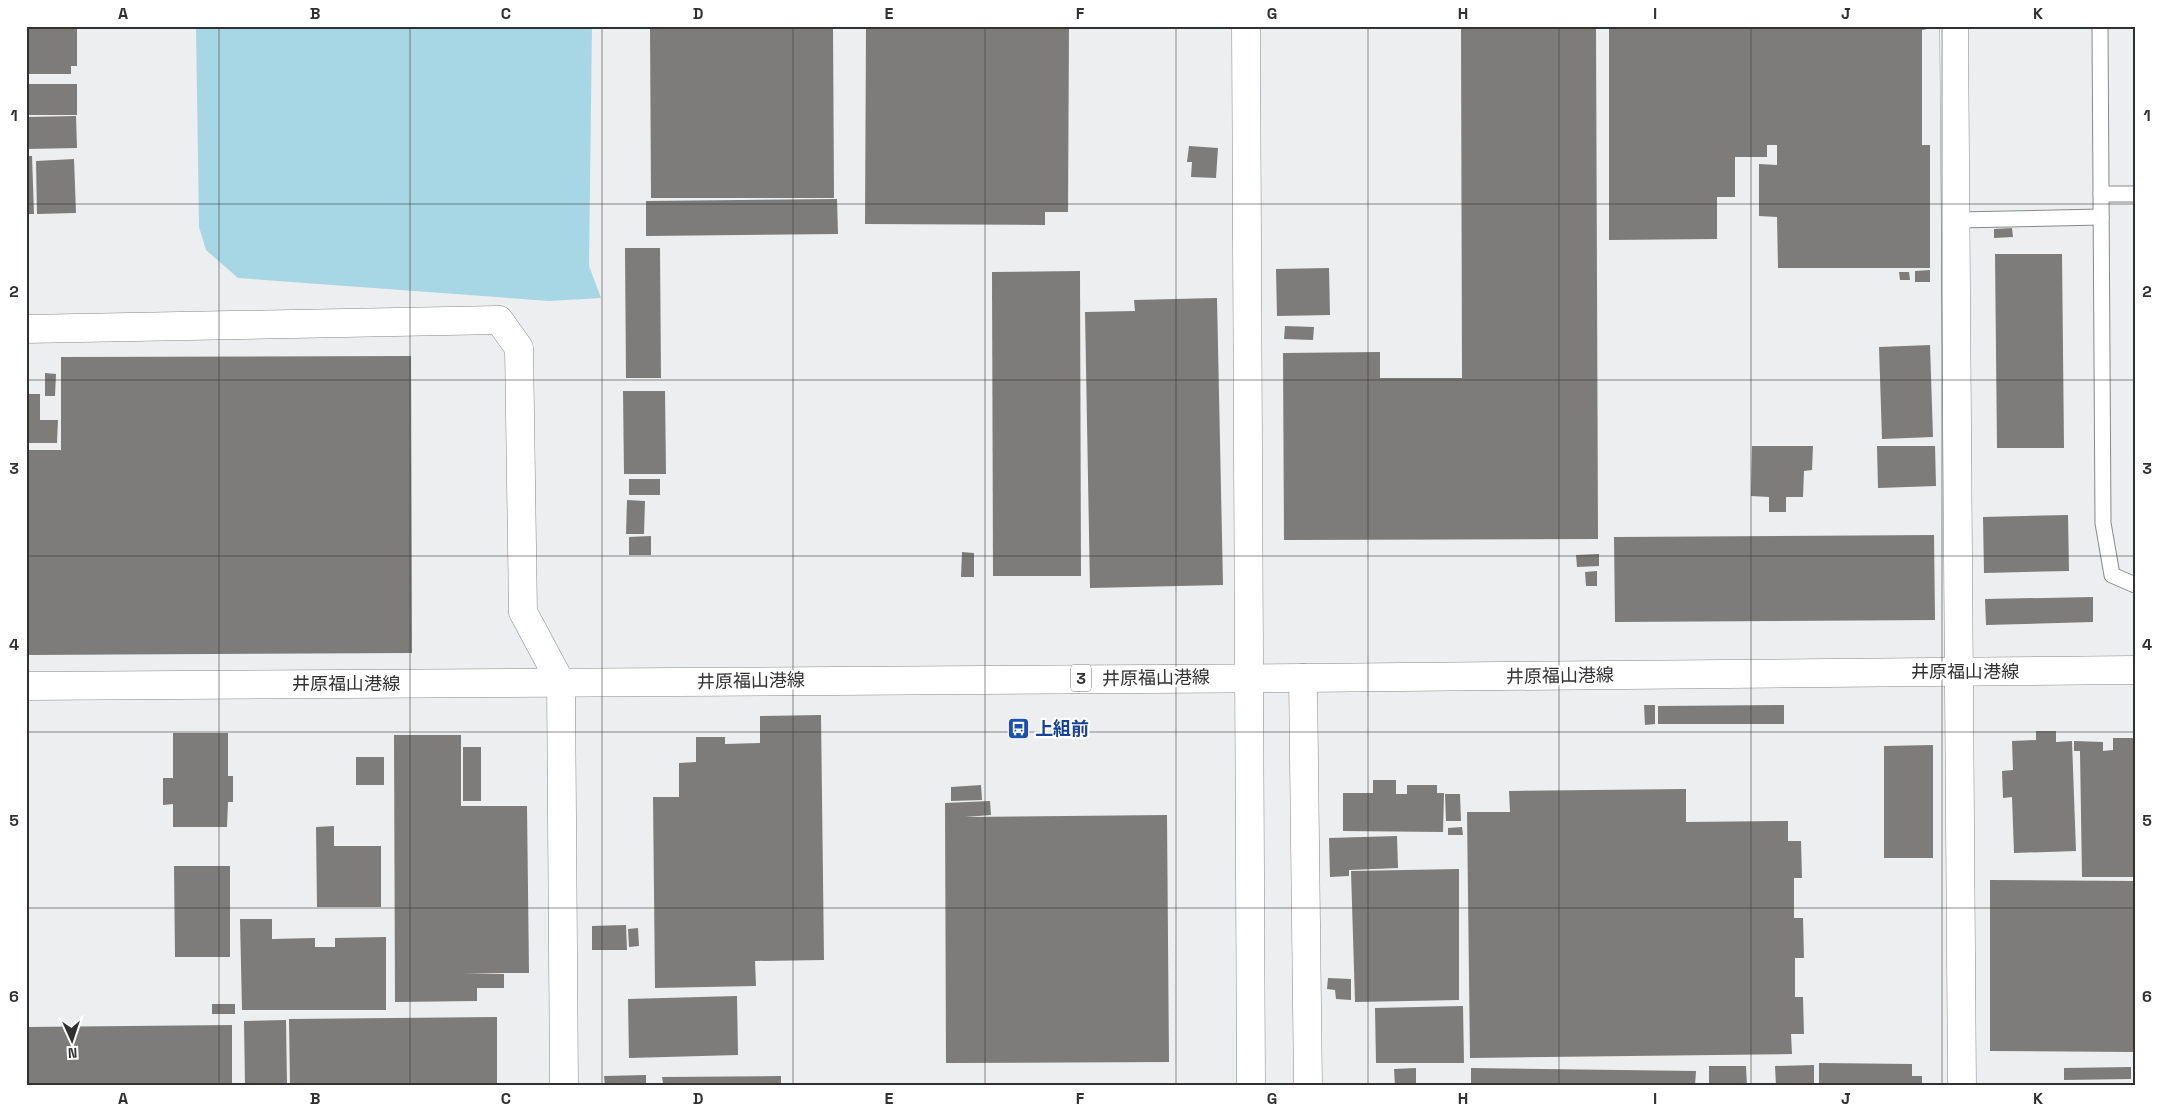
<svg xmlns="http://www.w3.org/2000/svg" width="2161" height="1112" font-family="'Space Grotesk','Noto Sans JP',sans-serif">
<rect width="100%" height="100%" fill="#edeeef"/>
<path fill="#a7d7e4" d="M196 26H592L589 266 601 298 549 301 238 278 206 250 199 227Z"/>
<g fill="#7d7c7b">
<path d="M26 26H77V66H71V74H26Z"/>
<path d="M650 26H833L834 198H651Z"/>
<path d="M866 26H1069L1068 212H1045V225L865 224Z"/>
<path d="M1461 26H1596L1598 539 1284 540 1283 353 1380 352V378H1462Z"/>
<path d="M1609 26H1928V29L1922 30V145H1930V268H1778L1777 217 1759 216V164L1777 165V145H1767V157H1735V197H1717V239L1609 240Z"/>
<rect x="26" y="84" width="51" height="31"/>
<path d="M76 116 77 148 26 149V117Z"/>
<path d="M1189 146 1218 148 1216 178 1191 177 1192 162H1187Z"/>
<path d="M26 156H32L34 214H26Z"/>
<path d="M74 159 76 213 37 214 36 161Z"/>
<path d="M837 199 838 234 646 236V201Z"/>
<path d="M2012 228 2013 237 1994 238V229Z"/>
<path d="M625 248H660L661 378H626Z"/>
<path d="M1995 254H2062L2064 448H1997Z"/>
<path d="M1329 268 1330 315 1277 316 1276 269Z"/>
<path d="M1930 270V282H1915V271Z"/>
<path d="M1080 271 1081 576H993L992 272Z"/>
<path d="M1899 272H1909L1910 280H1900Z"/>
<path d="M1217 298 1223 585 1090 588 1085 312 1135 311 1134 300Z"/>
<path d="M1285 326 1314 327 1313 340 1284 339Z"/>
<path d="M1930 345 1933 437 1882 439 1879 347Z"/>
<path d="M411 356 412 653 26 655V450H61V357Z"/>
<path d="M45 373 56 374 55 396H45Z"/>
<path d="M623 391H665L666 474H624Z"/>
<path d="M26 394H40V420H58L57 443H26Z"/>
<path d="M1752 446H1813L1812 470 1804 471 1803 497H1786V512H1769V497L1751 496Z"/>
<path d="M1877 446H1935L1936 486 1878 488Z"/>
<rect x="629" y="479" width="31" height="16"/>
<path d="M627 500 645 501 644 534H626Z"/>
<path d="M2068 515 2069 571 1984 573 1983 517Z"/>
<path d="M1934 535 1935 620 1615 622 1614 537Z"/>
<path d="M651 536V555H629V537Z"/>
<path d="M962 552 974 553V577H961Z"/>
<path d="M1599 554V566L1577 567 1576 555Z"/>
<path d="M1597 571V586H1586L1585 572Z"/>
<path d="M2093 597V622L1986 625 1985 599Z"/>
<path d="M1644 705H1655V724L1645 725Z"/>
<path d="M1784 705V724H1658V706Z"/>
<path d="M821 715 824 960 755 961 756 986 655 988 653 797H679V763L696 762V737H725V744L760 743V716Z"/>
<path d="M2036 731H2056V742L2072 741 2076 851 2014 853 2012 797 2003 798 2002 771 2013 770 2012 741 2036 740Z"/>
<path d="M173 733H228V776H233V802H228L227 827H173V804L163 805V778H173Z"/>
<path d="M394 735H461V806H527L529 973H464L504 974V988H477V1001L395 1002Z"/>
<path d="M2113 738H2135V877H2082L2080 751H2074V741L2103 742V751L2113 750Z"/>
<path d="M1933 745V858H1884V746Z"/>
<rect x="463" y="747" width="18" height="54"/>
<rect x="356" y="757" width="28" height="28"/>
<path d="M1373 780H1396V794H1407V785H1437V793H1444L1443 832 1343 831V793H1373Z"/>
<path d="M981 785 982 800 951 801V787Z"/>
<path d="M1686 789V822L1788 821V841H1801L1802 878H1794V918H1803L1804 958H1795V997H1803L1804 1034H1791L1792 1054 1470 1058 1467 812H1510L1509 791Z"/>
<path d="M1445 794H1460L1461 821H1446Z"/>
<path d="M990 801 991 815 965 817 1167 815 1169 1062 946 1063 945 803Z"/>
<path d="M334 826V846H381V907H317L316 827Z"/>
<path d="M1462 827 1463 835H1448V828Z"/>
<path d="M1397 836 1398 868 1349 870V876L1330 877 1329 838Z"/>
<path d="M174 866H230V957H175Z"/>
<path d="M1459 869V1000L1355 1002 1351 871Z"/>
<path d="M1990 880 2135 881V1052L1990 1051Z"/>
<path d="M240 919H272V939L315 938V947H335V938L386 937V1010H242Z"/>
<path d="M626 925 627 950H592V926Z"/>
<path d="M638 928 639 946 629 947 628 929Z"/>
<path d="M1328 978 1351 979V1000L1336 999 1335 990 1327 989Z"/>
<path d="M737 996 738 1055 629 1058 628 999Z"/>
<rect x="212" y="1004" width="23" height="10"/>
<path d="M1463 1006 1464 1063H1376L1375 1008Z"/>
<path d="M497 1017V1084H464V1086H290L289 1019Z"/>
<path d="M286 1020 287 1086H245L244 1021Z"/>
<path d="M232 1025V1086H26V1027Z"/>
<path d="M1819 1063 1912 1064V1076H1922V1086H1819Z"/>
<path d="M1814 1065V1086H1776L1775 1066Z"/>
<path d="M1709 1066H1746L1747 1086H1709Z"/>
<path d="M2131 1067V1079L2064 1080V1068Z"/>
<path d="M1416 1068V1086H1395L1394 1069Z"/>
<path d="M1471 1068 1696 1071 1695 1086H1471Z"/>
<path d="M646 1075V1086H605L604 1076Z"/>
<path d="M781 1076V1086H651V1083H663L662 1077Z"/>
</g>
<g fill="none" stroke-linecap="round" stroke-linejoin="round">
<defs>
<g id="service">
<path d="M2100 26 2103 523 2112 575 2135 585"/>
<path d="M2101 194H2135"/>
<path d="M1957 220 2101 217"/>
</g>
<g id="minor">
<path d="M1246 26 1251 1086"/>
<path d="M1954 26 1962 1086"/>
<path d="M26 329 499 320 519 348 523 612 561 683 564 1086"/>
<path d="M1303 678 1308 1086"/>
</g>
<path id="primary" d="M26 686 1303 678 2135 670"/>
</defs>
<use href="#service" stroke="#88898a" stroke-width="17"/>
<use href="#minor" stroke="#88898a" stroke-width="29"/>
<use href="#primary" stroke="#88898a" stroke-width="29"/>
<use href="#service" stroke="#fff" stroke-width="15"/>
<use href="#minor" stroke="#fff" stroke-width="28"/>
<use href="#primary" stroke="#fff" stroke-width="28"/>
</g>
<path fill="none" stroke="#313132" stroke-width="1" stroke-opacity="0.55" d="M219 26V1086M410 26V1086M602 26V1086M793 26V1086M985 26V1086M1176 26V1086M1368 26V1086M1559 26V1086M1751 26V1086M1942 26V1086M26 204H2135M26 380H2135M26 556H2135M26 732H2135M26 908H2135"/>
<defs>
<symbol id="bus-square" viewBox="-11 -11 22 22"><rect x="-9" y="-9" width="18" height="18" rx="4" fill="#1a4fb4" stroke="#fff"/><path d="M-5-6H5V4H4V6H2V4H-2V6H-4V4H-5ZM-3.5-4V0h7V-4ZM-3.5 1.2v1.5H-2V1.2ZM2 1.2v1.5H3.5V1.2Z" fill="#fff"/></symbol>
</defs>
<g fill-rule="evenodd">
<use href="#bus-square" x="1006" y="716" width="25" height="25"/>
</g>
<g text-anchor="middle" stroke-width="4.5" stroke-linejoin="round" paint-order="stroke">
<rect fill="#fff" stroke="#6f6f70" stroke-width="1" x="1071" y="664.5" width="20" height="27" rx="4"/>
<g font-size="16" font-weight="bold" fill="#313132">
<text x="1081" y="684">3</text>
</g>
<g font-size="18" fill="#313132" stroke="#fff">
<text x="1965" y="678">井原福山港線</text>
<text transform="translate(1560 676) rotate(-1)" y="6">井原福山港線</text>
<text transform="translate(1156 678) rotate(-1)" y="6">井原福山港線</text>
<text transform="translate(751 681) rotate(-1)" y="6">井原福山港線</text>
<text x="346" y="690">井原福山港線</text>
</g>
<g font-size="18" font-weight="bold" fill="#164399" stroke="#fff" text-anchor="start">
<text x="1035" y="735">上組前</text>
</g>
</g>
<rect width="2161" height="1112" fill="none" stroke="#ffffff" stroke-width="55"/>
<g transform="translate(72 1040) rotate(177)" stroke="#ffffff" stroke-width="4" paint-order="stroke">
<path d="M0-4L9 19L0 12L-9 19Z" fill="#313132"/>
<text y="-8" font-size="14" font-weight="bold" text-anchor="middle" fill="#313132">N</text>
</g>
<rect x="28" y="28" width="2106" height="1056" fill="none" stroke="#313132" stroke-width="2"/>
<g font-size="16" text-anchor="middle" font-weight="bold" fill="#313132">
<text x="123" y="19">A</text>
<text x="315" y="19">B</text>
<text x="506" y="19">C</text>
<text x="698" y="19">D</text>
<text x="889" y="19">E</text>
<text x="1080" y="19">F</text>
<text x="1272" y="19">G</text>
<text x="1463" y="19">H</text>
<text x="1655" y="19">I</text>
<text x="1846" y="19">J</text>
<text x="2038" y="19">K</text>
<text x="14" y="121">1</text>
<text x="2147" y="121">1</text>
<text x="14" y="297">2</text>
<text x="2147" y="297">2</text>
<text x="14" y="474">3</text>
<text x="2147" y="474">3</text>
<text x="14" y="650">4</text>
<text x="2147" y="650">4</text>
<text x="14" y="826">5</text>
<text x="2147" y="826">5</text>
<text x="14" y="1002">6</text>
<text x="2147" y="1002">6</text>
<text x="123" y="1104">A</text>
<text x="315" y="1104">B</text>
<text x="506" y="1104">C</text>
<text x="698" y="1104">D</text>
<text x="889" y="1104">E</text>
<text x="1080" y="1104">F</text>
<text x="1272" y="1104">G</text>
<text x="1463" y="1104">H</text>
<text x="1655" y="1104">I</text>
<text x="1846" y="1104">J</text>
<text x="2038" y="1104">K</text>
</g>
</svg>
